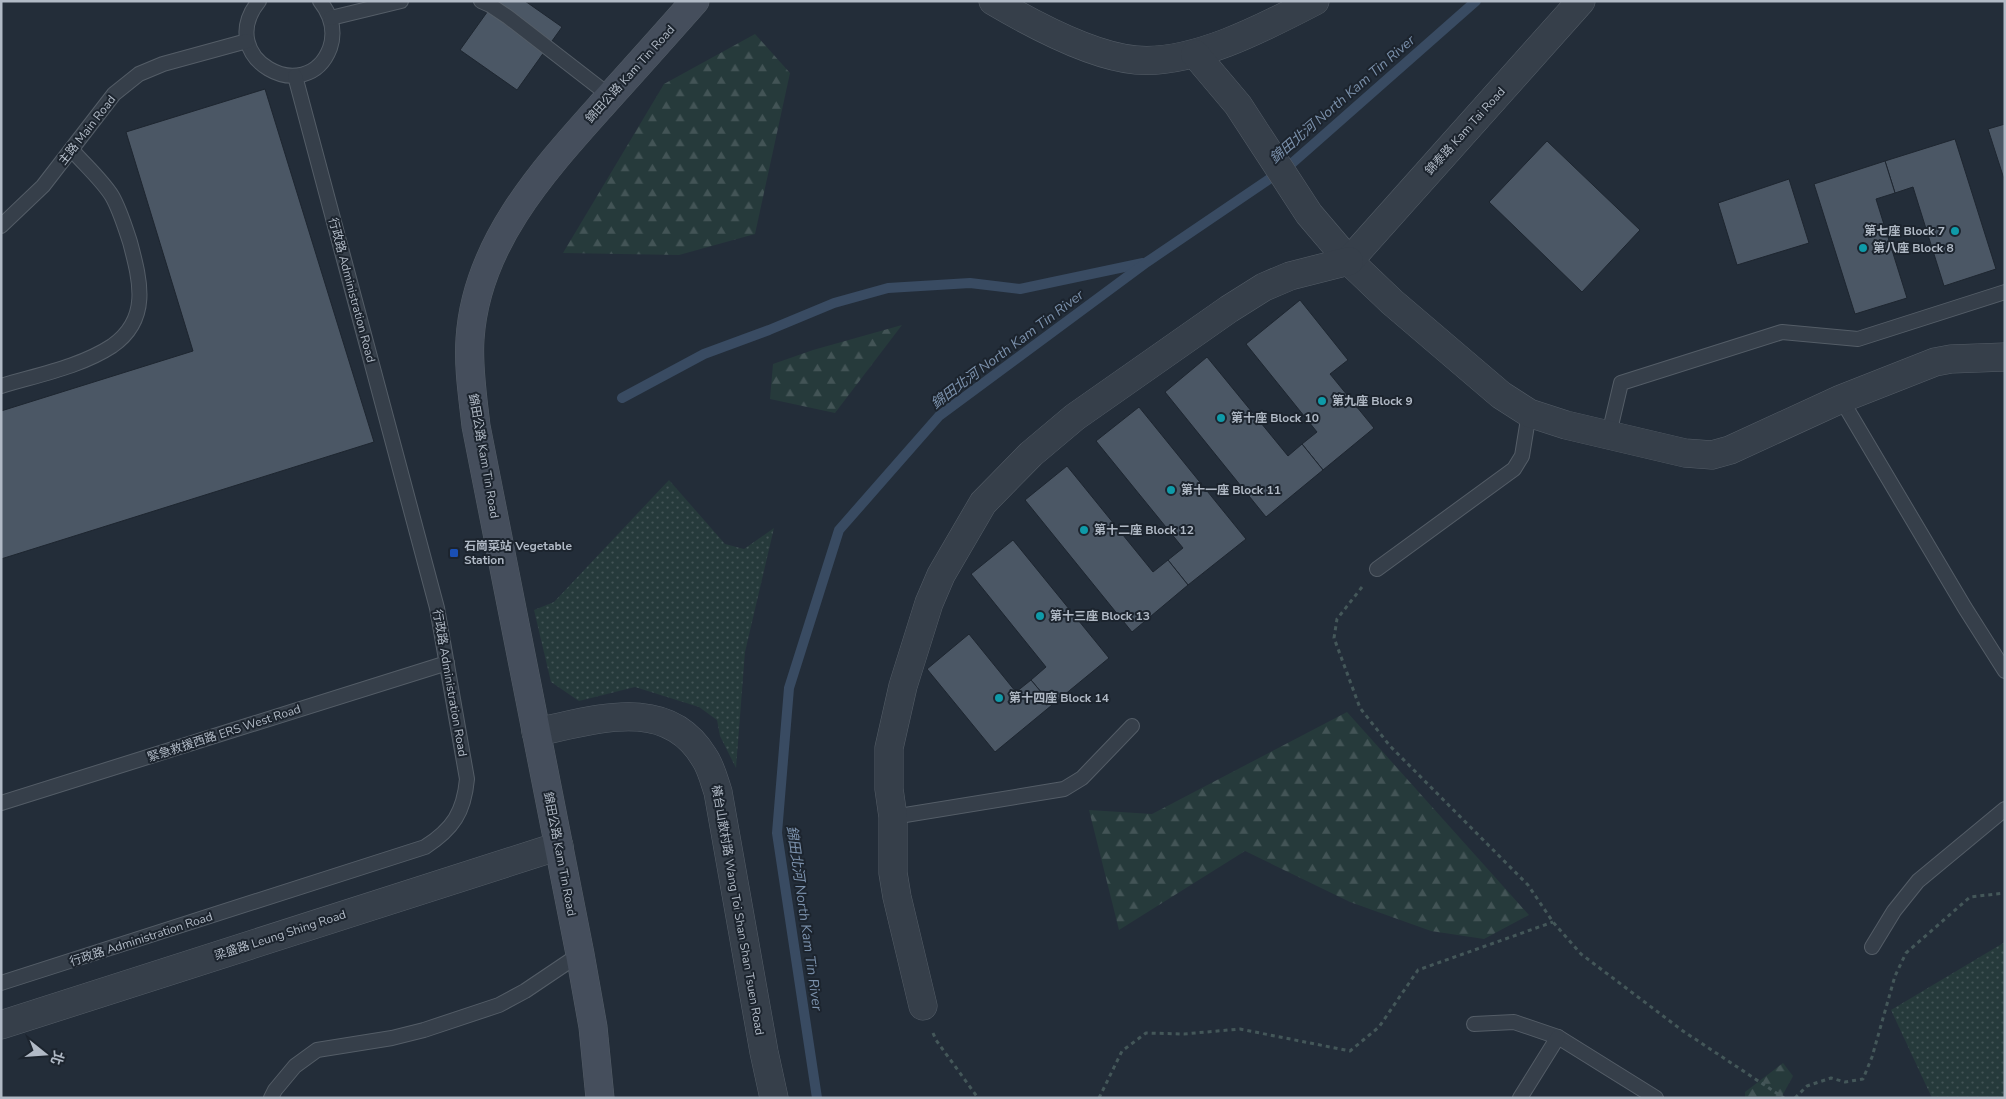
<svg xmlns="http://www.w3.org/2000/svg" width="2006" height="1099" font-family="'Nunito Sans','Noto Sans TC',sans-serif">
<defs>
<pattern id="grass-dots" width="8" height="8" patternUnits="userSpaceOnUse" patternTransform="scale(1.25)"><rect width="8" height="8" fill="#263a3b"/><path d="M2 2h.1M6 6h.1" fill="none" stroke="#435456" stroke-width="1.8" stroke-linecap="round"/></pattern>
<pattern id="forest-firs" width="22" height="20" patternUnits="userSpaceOnUse" patternTransform="scale(1.25)"><rect width="22" height="20" fill="#263a3b"/><path d="M5 1l3.5 6h-7zM16 11l3.5 6h-7z" fill="#435456"/></pattern>
</defs>
<rect width="100%" height="100%" fill="#232d39"/>
<g fill="url(#grass-dots)">
<path d="M669 480 725 544 744 549 774 528 745 652 736 768 720 736 717 720 699 707 635 687 579 701 551 682 534 610 554 602Z"/>
<path d="M2005 942V1098H1932L1891 1010Z"/>
</g>
<g fill="url(#forest-firs)">
<path d="M755 34 790 73 755 234 679 255 563 253 664 84Z"/>
<path d="M902 325 835 413 770 399 773 364 813 350Z"/>
<path d="M1347 712 1529 915 1484 939 1431 931 1350 902 1245 851 1119 930 1089 810 1152 814Z"/>
<path d="M1783 1063 1793 1076 1781 1098H1745V1092Z"/>
</g>
<g fill="none" stroke-linecap="round" stroke-linejoin="round">
<g stroke="#394b62" stroke-width="10">
<path d="M622 398 704 354 769 330 834 303 888 288 970 283 1020 289 1143 263"/>
<path d="M817 1098 777 833 789 688 839 530 939 416 1147 262 1290 165 1476 1"/>
</g>
</g>
<g fill="#4b5765" stroke="#1e2630">
<path d="M495 1H525L562 27 517 90 460 50Z"/>
<path d="M265 89 374 442 1 559V411L193 351 126 132Z"/>
<path d="M2005 124V182L1988 129Z"/>
<path d="M1955 139 1996 269 1944 286 1913 187 1895 193 1885 161Z"/>
<path d="M1547 141 1640 230 1582 292 1489 202Z"/>
<path d="M1885 161 1895 193 1876 199 1907 298 1855 314 1814 184Z"/>
<path d="M1789 179 1809 243 1737 265 1718 203Z"/>
<path d="M1300 300 1348 360 1330 374 1374 428 1323 470 1302 444 1317 432 1246 344Z"/>
<path d="M1207 357 1288 456 1302 444 1323 470 1266 517 1165 392Z"/>
<path d="M1139 407 1246 539 1188 585 1168 560 1183 548 1096 441Z"/>
<path d="M1067 466 1153 572 1168 560 1188 585 1132 632 1025 500Z"/>
<path d="M1013 540 1109 658 1052 705 1031 680 1046 667 971 574Z"/>
<path d="M969 634 1016 692 1031 680 1052 705 995 752 927 669Z"/>
</g>
<g fill="none" stroke-linecap="round" stroke-linejoin="round">
<defs>
<g id="lane">
<path d="M259 1C213 58 307 109 330 48 336 30 331 15 320 1"/>
<path d="M481 1 490 5 508 17 610 96"/>
<path d="M331 18 401 1"/>
<path d="M1 226 43 186 114 94 139 74 163 64 247 41"/>
<path d="M1 386C37 375 80 367 112 346 151 319 140 280 130 242 125 227 120 210 112 196 102 180 85 165 72 150"/>
<path d="M1841 399 1965 608 2005 671"/>
<path d="M1609 434 1621 383 1782 332 1858 339 2005 292"/>
<path d="M1377 569 1514 469 1522 456 1529 413"/>
<path d="M1 803 447 663"/>
<path d="M893 817 1064 789 1082 778 1132 726"/>
<path d="M1872 947 1894 911 1918 881 2005 809"/>
<path d="M1 983 425 847C453 829 464 812 467 779L437 608 295 76"/>
<path d="M1474 1024 1514 1022 1558 1037 1656 1098"/>
<path d="M271 1098 275 1090 295 1066 317 1050 392 1038 424 1030 499 1005 525 991 580 954"/>
<path d="M1520 1098 1558 1037"/>
</g>
<g id="street">
<path d="M993 1C1032 24 1091 56 1136 60 1193 65 1265 27 1315 1"/>
<path d="M1195 54 1238 105 1309 214 1349 261 1392 302 1501 395 1529 413 1566 425 1685 453 1712 455 1730 450 1841 399 1935 362 1951 359 2005 357"/>
<path d="M1349 261 1581 1"/>
<path d="M536 732C593 721 666 694 704 757 711 767 714 780 718 792L764 1052 774 1098"/>
<path d="M923 1006 897 897 893 873V817L889 789V748L903 686 929 603 941 575 983 503 1031 454 1075 417 1229 309 1264 287 1290 276 1349 261"/>
<path d="M1 1025 559 846"/>
</g>
<path id="secondary" d="M600 1098 593 1027 580 954 476 426C473 398 468 368 470 339 476 245 541 173 601 106 633 71 664 36 695 1"/>
</defs>
<use href="#lane" stroke="#545d67" stroke-width="16"/>
<use href="#street" stroke="#545d67" stroke-width="29"/>
<use href="#secondary" stroke="#545d67" stroke-width="29"/>
<g stroke="#445759" stroke-width="3" stroke-dasharray="4 4" stroke-linecap="butt">
<path d="M1362 587 1337 619 1334 638 1360 708 1390 746 1528 885 1553 922 1581 954 1683 1031 1784 1098"/>
<path d="M933 1033 936 1040 978 1098"/>
<path d="M1099 1098 1122 1051 1146 1033 1184 1034 1240 1029 1350 1051 1379 1027 1418 970 1553 922"/>
<path d="M1795 1098 1807 1086 1831 1078 1845 1082 1863 1079 1872 1057 1895 976 1906 953 1970 897 2005 893"/>
</g>
<use href="#lane" stroke="#363f4a" stroke-width="14"/>
<use href="#street" stroke="#363f4a" stroke-width="28"/>
<use href="#secondary" stroke="#454e5c" stroke-width="28"/>
</g>
<g fill="#0f9aa8" stroke="#1c242e" stroke-width="2">
<circle cx="1955" cy="231" r="5"/>
<circle cx="1863" cy="248" r="5"/>
<circle cx="1322" cy="401" r="5"/>
<circle cx="1221" cy="418" r="5"/>
<circle cx="1171" cy="490" r="5"/>
<circle cx="1084" cy="530" r="5"/>
<circle cx="1040" cy="616" r="5"/>
<circle cx="999" cy="698" r="5"/>
</g>
<rect fill="#1a4fb4" stroke="#1c242e" stroke-width="2" x="449" y="548" width="10" height="10" rx="2.5"/>
<g text-anchor="middle" stroke-width="4" stroke-linejoin="round" paint-order="stroke">
<g font-size="12" fill="#b1bac6" stroke="#1c242e">
<text transform="translate(630 74) rotate(-48)" y="4">錦田公路 Kam Tin Road</text>
<text transform="translate(87 130) rotate(-52)" y="4">主路 Main Road</text>
<text transform="translate(1465 131) rotate(-48)" y="4">錦泰路 Kam Tai Road</text>
<text transform="translate(352 290) rotate(75)" y="4">行政路 Administration Road</text>
<text transform="translate(484 456) rotate(80)" y="4">錦田公路 Kam Tin Road</text>
<text transform="translate(450 683) rotate(80)" y="4">行政路 Administration Road</text>
<text transform="translate(224 733) rotate(-18)" y="4">緊急救援西路 ERS West Road</text>
<text transform="translate(560 854) rotate(79)" y="4">錦田公路 Kam Tin Road</text>
<text transform="translate(738 910) rotate(80)" y="4">橫台山散村路 Wang Toi Shan Shan Tsuen Road</text>
<text transform="translate(280 935) rotate(-18)" y="4">梁盛路 Leung Shing Road</text>
<text transform="translate(141 939) rotate(-18)" y="4">行政路 Administration Road</text>
</g>
<g font-size="12" font-weight="bold" fill="#b1bac6" stroke="#1c242e" text-anchor="start">
<text x="1945" y="235" text-anchor="end">第七座 Block 7</text>
<text x="1873" y="252">第八座 Block 8</text>
<text x="1332" y="405">第九座 Block 9</text>
<text x="1231" y="422">第十座 Block 10</text>
<text x="1181" y="494">第十一座 Block 11</text>
<text x="1094" y="534">第十二座 Block 12</text>
<text x="464" y="550">石崗菜站 Vegetable<tspan x="464" dy="14">Station</tspan></text>
<text x="1050" y="620">第十三座 Block 13</text>
<text x="1009" y="702">第十四座 Block 14</text>
</g>
<g font-size="14" font-style="italic" fill="#7b91ac" stroke="#1c242e">
<text transform="translate(1342 99) rotate(-41)" y="5">錦田北河 North Kam Tin River</text>
<text transform="translate(1007 349) rotate(-37)" y="5">錦田北河 North Kam Tin River</text>
<text transform="translate(805 918) rotate(82)" y="5">錦田北河 North Kam Tin River</text>
</g>
</g>
<rect width="2006" height="1099" fill="none" stroke="#b1bac6" stroke-width="5"/>
<g transform="translate(45 1054) rotate(107)" stroke="#1c242e" stroke-width="4" paint-order="stroke">
<path d="M0-4L9 19L0 12L-9 19Z" fill="#b1bac6"/>
<text y="-8" font-size="14" font-weight="bold" text-anchor="middle" fill="#b1bac6">北</text>
</g>
</svg>
